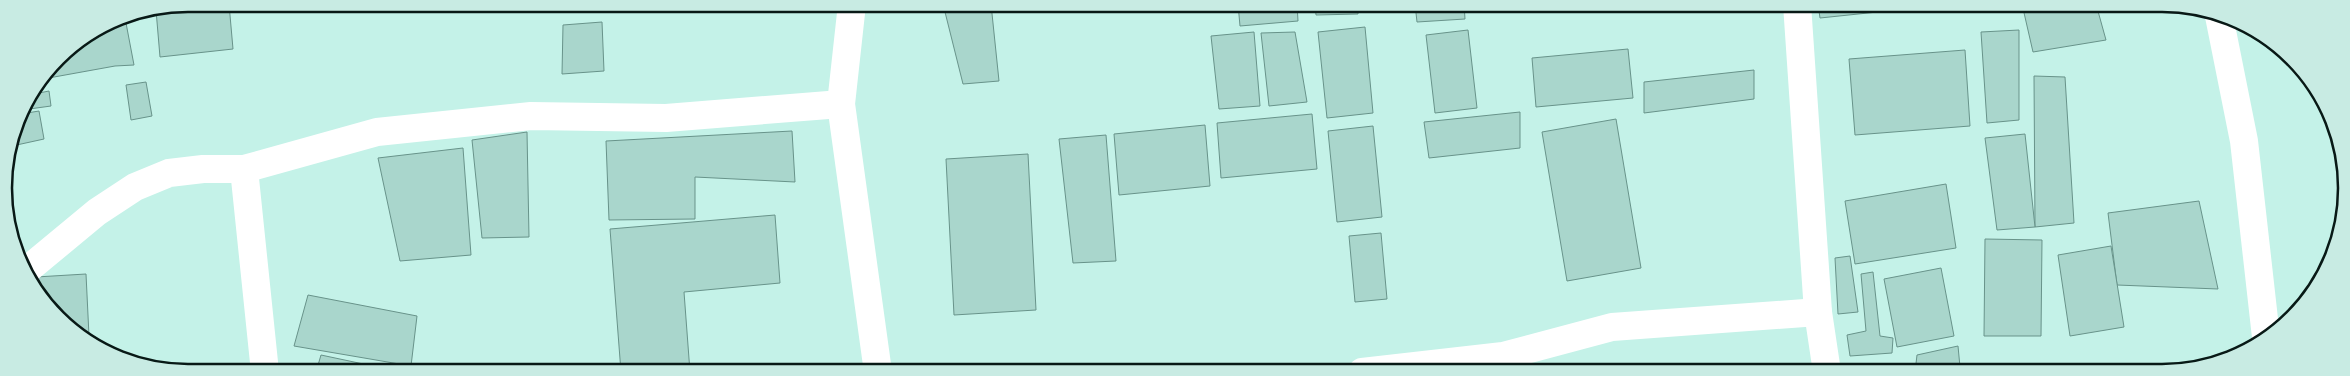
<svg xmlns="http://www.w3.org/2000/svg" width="2350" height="376" font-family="'Fira Sans Condensed',sans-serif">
<rect width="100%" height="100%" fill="#c4f2e8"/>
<g fill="#a9d6cc" stroke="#68938a">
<path d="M188 4H229L233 49 160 57 156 10Z"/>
<path d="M943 4H991L999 81 963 84Z"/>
<path d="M1238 4H1297L1298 21 1240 26Z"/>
<path d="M1315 4H1358V14L1316 15Z"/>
<path d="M1415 4H1464L1465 19 1417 22Z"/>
<path d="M1818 4H1886L1887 11 1820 18Z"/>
<path d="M1906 4H1955L1907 9Z"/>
<path d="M2022 4H2096L2106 40 2033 52Z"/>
<path d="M113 21 114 25 126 23 134 65 115 66 43 79 58 58Z"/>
<path d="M602 22 604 71 562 74 563 25Z"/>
<path d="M1365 27 1373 113 1327 118 1318 32Z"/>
<path d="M1468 30 1477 108 1435 113 1426 35Z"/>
<path d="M2019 30V120L1987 123 1981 32Z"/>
<path d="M1254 32 1260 106 1219 109 1211 36Z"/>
<path d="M1295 32 1307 102 1269 106 1261 33Z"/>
<path d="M1628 49 1633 98 1536 107 1532 58Z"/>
<path d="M1965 50 1970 126 1855 135 1849 59Z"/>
<path d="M1754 70V99L1644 113V82Z"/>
<path d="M2034 76 2065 77 2074 223 2035 227Z"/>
<path d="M146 82 152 116 131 120 126 85Z"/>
<path d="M49 91 51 106 22 110 33 92 34 94Z"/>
<path d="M39 111 44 139 12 146 21 114Z"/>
<path d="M1520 112V148L1429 158 1424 122Z"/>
<path d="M1312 114 1317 169 1221 178 1217 123Z"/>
<path d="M1616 119 1641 268 1567 281 1542 132Z"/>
<path d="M1205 125 1210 186 1119 195 1114 134Z"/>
<path d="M1373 126 1382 217 1337 222 1328 131Z"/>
<path d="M792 131 795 182 695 177V219L609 220 606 141Z"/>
<path d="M527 132 529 237 482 238 472 140Z"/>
<path d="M2025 134 2035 227 1997 230 1985 138Z"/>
<path d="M1106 135 1116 261 1073 263 1059 139Z"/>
<path d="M463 148 471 255 400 261 378 158Z"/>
<path d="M1028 154 1036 310 954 315 946 159Z"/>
<path d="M1946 184 1956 248 1855 264 1845 201Z"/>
<path d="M2199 201 2218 289 2117 285 2108 213Z"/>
<path d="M775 215 780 283 684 292 690 372H621L610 229Z"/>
<path d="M1381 233 1387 299 1355 302 1349 236Z"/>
<path d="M1985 239 2042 240 2041 336H1984Z"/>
<path d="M2111 246 2124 327 2070 336 2058 255Z"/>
<path d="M1850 256 1858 312 1838 314 1835 258Z"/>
<path d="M1941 268 1954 336 1897 347 1884 279Z"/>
<path d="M1873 272 1880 336 1893 338 1892 353 1850 356 1847 335 1866 331 1861 274Z"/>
<path d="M86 274 89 336H84L49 309 37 288 36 277Z"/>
<path d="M308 295 417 316 411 366 294 346Z"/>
<path d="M1958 346 1960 367 1915 372 1917 355Z"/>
<path d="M321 355 401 372H316Z"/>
</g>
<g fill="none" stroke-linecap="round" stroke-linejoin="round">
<g stroke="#fff" stroke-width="28">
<path d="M852 4 841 104 878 372"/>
<path d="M1797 4 1818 312 1827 372"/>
<path d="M2219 16 2244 141 2266 337"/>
<path d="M244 169 265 372"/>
<path d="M27 270 97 212 135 187 169 173 203 169H244L377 132 531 116 666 118 841 104"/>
<path d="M1362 372 1503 356 1612 327 1818 312"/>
</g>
</g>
<path d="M0 0H2350V376H0ZM188 12H2162A176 176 0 0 1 2338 188V188A176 176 0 0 1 2162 364H188A176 176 0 0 1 12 188V188A176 176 0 0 1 188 12Z" fill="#c8ebe3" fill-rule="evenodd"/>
<path fill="none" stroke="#081916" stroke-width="2.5" d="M188 12H2162A176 176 0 0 1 2338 188V188A176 176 0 0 1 2162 364H188A176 176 0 0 1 12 188V188A176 176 0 0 1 188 12Z"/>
</svg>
